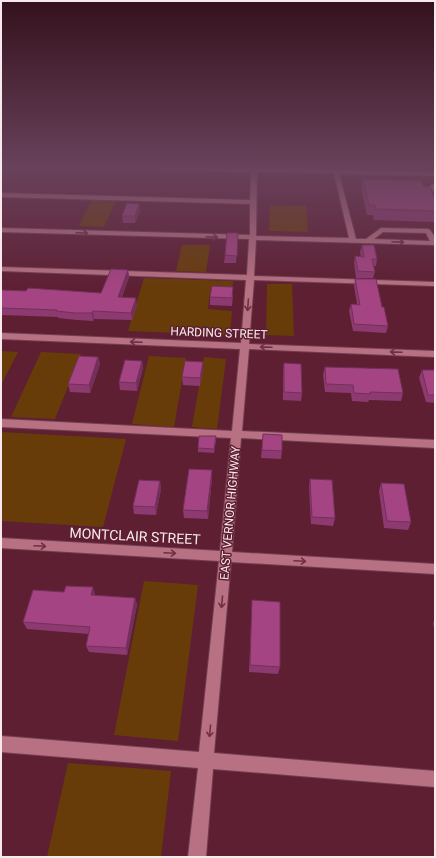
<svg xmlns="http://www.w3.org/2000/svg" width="436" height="858" font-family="Roboto,sans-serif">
<rect width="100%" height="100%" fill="#5e1f33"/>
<g fill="#683c09">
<path d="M92 200 116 201 104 227 79 226Z"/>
<path d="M270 205 306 206 308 232 269 231Z"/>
<path d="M182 245H210L206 272 176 271Z"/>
<path d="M144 278 233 281 232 293 210 292 208 309 232 311 230 335 128 331Z"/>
<path d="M267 284H292L294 336 266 335Z"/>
<path d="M1 351 18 352 1 385Z"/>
<path d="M41 352 81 354 55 419 11 417Z"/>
<path d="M149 356 186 358 174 427 132 424Z"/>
<path d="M204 357 226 359 217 429 192 427Z"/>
<path d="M1 432 126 439 103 527 1 521Z"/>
<path d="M144 581 198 585 178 741 114 735Z"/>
<path d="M68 763 171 771 161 857H47Z"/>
</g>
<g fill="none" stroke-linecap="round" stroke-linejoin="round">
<defs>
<g id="minor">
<path d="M157 168H257L435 172V176L339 174 356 239H366L381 228 428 229 430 230 435 237V245L256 240 254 276 435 282V286L254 280 249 344 435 351V357L249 349 242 431 435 440V448L241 438 232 552 435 564V574L231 562 214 753 435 771V787L213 769 206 857H188L198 768 1 752V736L199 752 219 561 1 548V538L220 551 231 438 1 427V419L232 431 240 349 1 339V333L241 343 246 280 1 271V267L247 275 249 239 1 232V228L250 235V204L1 197V193L250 200 251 172 160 170ZM257 172 334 173 349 238 256 236ZM383 232 426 233 430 241 374 239Z"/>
<path d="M433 184H435V192L433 191 430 186Z"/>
</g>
</defs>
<use href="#minor" stroke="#703f51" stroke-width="2"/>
<use href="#minor" fill="#b87183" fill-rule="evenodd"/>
</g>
<g fill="#8d3a70">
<path d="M363 179 423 186 435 197V222L374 220 373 215H367L361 189Z"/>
<path d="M139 204 140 211 135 223H123L122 216Z"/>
<path d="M238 240 236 263H224L225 255Z"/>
<path d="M362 245 377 259 376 266H373L375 272 373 278H356L354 263 355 256 361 257 360 252Z"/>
<path d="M128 270 129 277 122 297 137 305 132 320 94 319 93 321 77 320 58 318V317L1 315V290L101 293Z"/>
<path d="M355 279 382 307 388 326 386 333 353 331 349 311 351 304H357L354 286Z"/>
<path d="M233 294 232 306 210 305V297Z"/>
<path d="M98 357 100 364 90 393 70 392 68 384Z"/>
<path d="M142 361 143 368 137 391 120 390 119 382Z"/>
<path d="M284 363 302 393 301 401 283 400V371Z"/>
<path d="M325 367 403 393 401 401 369 400 368 402 352 401 351 393 325 392 323 375Z"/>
<path d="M203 369 200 386 183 385 182 377Z"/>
<path d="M422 370H435V403L426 402 419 378Z"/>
<path d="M263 434 282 451 281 459 261 458Z"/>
<path d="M216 440 214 453 198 452V448Z"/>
<path d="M212 470V478L208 519 184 518 183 510Z"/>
<path d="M310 479 335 518 333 526 311 524 309 487Z"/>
<path d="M160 481 161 489 156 515 134 514 133 506Z"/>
<path d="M381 483 411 522 408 530 384 528 379 491Z"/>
<path d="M95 594V596L135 598 137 605 127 655 89 652 86 646 89 634 27 629 23 622Z"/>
<path d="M252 600 280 667 278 674 249 672Z"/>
<path d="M435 619V633L433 623Z"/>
</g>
<g fill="#73305b">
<path d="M139 204 140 211 135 223V216Z"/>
<path d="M128 270 129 277 119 304 118 297Z"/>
<path d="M136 298 137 305 132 320 131 313Z"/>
<path d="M93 311 94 319 93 321 92 313Z"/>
<path d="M98 357 100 364 90 393 89 385Z"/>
<path d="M142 361 143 368 137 391 136 383Z"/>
<path d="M203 362V369L200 386V378Z"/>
<path d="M212 470V478L208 519 207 511Z"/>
<path d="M160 481 161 489 156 515 155 507Z"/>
<path d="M93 587 95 594 93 602 91 595Z"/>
<path d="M135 598 137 605 127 655 126 648Z"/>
</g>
<g fill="#a44482" stroke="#73305b">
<path d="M363 179 421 181 423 186 430 187 434 197H435V211L376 209 375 205H369Z"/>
<path d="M127 203 139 204 135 216H122Z"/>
<path d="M227 233H238L237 256 225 255Z"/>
<path d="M362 245H374L377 259H372L375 272 358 271 355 256 364 257Z"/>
<path d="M111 269 128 270 118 297 136 298 131 313 93 311 92 313H75L56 311 57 310 1 308V290L26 291 28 288 101 293Z"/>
<path d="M355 279H376L382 307H384L388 326 354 324 351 304 360 305Z"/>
<path d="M212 286 233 287 232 298 210 297Z"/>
<path d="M79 356 98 357 89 385 68 384Z"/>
<path d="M125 360 142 361 136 383 119 382Z"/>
<path d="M185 361 203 362 200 378 182 377Z"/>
<path d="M284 363 301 364 302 393 284 392Z"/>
<path d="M325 367 398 369 403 393 370 392V394L354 393 353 385 326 384Z"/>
<path d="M422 370H435V395H428Z"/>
<path d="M263 434 282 435V451L262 450Z"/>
<path d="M199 436H216L214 449 198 448Z"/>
<path d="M189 469 212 470 207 511 183 510Z"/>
<path d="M310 479 332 480 335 518 312 517Z"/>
<path d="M139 480 160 481 155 507 133 506Z"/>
<path d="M381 483 404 484 411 522 387 521Z"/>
<path d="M66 586 93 587 91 595 135 598 126 648 86 646 90 627 23 622 33 590 64 592Z"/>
<path d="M252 600 280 602V667L250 665Z"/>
</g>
<defs><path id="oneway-shaft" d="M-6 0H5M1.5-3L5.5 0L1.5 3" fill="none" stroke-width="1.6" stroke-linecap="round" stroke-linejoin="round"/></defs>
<g stroke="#702f43">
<use href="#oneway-shaft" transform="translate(82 233) rotate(2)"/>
<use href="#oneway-shaft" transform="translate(212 237) rotate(2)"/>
<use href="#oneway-shaft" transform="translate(398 242) rotate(2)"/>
<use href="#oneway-shaft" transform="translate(248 305) rotate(94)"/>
<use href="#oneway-shaft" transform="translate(136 342) rotate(-178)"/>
<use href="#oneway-shaft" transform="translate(266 347) rotate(-178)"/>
<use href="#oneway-shaft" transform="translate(396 352) rotate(-178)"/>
<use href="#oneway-shaft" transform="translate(40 546) rotate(3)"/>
<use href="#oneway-shaft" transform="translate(170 553) rotate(3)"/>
<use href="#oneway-shaft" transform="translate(300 561) rotate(3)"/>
<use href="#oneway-shaft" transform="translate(222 602) rotate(95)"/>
<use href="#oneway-shaft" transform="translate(210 731) rotate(95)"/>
</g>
<linearGradient id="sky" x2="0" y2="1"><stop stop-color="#34111c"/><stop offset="0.58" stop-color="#68425b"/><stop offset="1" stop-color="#68425b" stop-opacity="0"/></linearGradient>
<rect width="436" height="288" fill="url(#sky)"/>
<g text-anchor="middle" stroke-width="3" stroke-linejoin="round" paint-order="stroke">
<g font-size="12" fill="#f9e9ec" stroke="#5e1f33">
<text transform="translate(219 333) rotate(2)" y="4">HARDING STREET</text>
<text transform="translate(230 513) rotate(-85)" y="4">EAST VERNOR HIGHWAY</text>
</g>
<g font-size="14" fill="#f9e9ec" stroke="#5e1f33">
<text transform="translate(135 536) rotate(3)" y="5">MONTCLAIR STREET</text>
</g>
</g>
<rect width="436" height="858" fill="none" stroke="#f9e9ec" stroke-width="4"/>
</svg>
